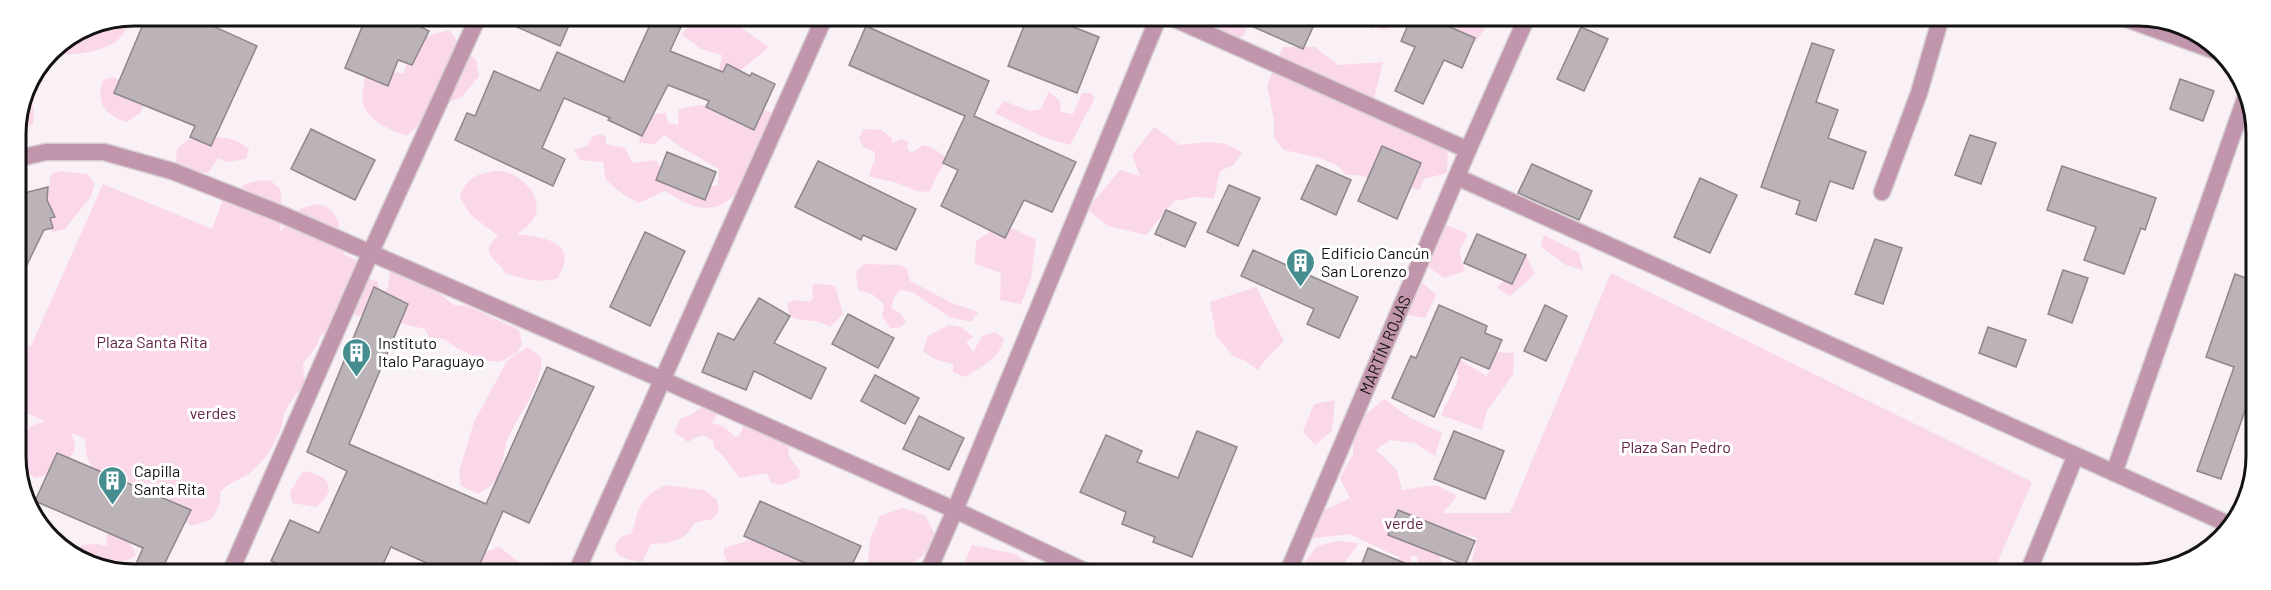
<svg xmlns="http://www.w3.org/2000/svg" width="2271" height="590" font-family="Barlow,sans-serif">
<rect width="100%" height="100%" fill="#f9f1f5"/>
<g fill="#fbd8e9">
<path d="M135 15C130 23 121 40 112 44 96 53 65 57 48 53L88 24Z"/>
<path d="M723 16H730L743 29 769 47 734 76 719 71 722 55 701 49 681 34 696 21Z"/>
<path d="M780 16H811L809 22C798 28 789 25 780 16Z"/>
<path d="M1204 16H1251L1247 23 1245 34C1232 45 1215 48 1201 38Z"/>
<path d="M1360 16H1402L1393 26 1384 30 1376 27 1372 29Z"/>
<path d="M1443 17H1499L1498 19 1485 24 1484 30 1476 42 1457 35 1453 23Z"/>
<path d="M450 30 458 43 476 60 479 76 462 97 445 104 406 136C391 130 365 120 363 101 362 93 364 84 365 76L379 72 404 73C413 44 419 36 450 30Z"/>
<path d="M1283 47H1315L1338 65 1383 62 1371 111 1448 143 1447 173 1424 179 1419 190 1357 175H1346L1338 166 1320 158 1284 150 1274 138V121L1267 85Z"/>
<path d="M113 77 121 81 146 101 140 113 127 122C105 116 95 102 103 80Z"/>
<path d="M1049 91 1060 101 1061 112 1073 114 1082 93H1090L1095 98 1070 145 1043 137 995 113 1004 101 1030 111 1041 109Z"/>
<path d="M23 92C34 100 35 111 33 124L15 135V126Z"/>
<path d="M734 104 771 112 775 129C760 156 739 216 698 207 687 205 674 196 664 191L639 203 624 195 606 180 603 162 580 160 574 150 587 146 593 136 600 134 606 137V144L625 148 633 163 656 160 665 174 697 189 718 185 719 169 681 147 664 135 655 144 640 143C637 121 645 114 666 113L668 123 678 125 679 109 700 105Z"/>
<path d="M1154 127 1180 145 1209 142 1226 144 1242 152 1234 165 1220 171 1214 198 1195 197 1174 201 1146 235 1108 226 1087 209 1120 170 1140 176 1132 155Z"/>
<path d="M868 129 881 130 892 138V143L901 139 909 142 907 147 911 153 923 145 931 147 949 159C940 169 935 178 930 191 917 194 909 187 897 183 888 180 879 180 869 176L873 164 875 161V152L864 147 859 139 863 130Z"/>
<path d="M205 137C223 137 235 137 249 149L246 159 226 162 218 158 208 173 180 169 176 161 177 149 187 140Z"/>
<path d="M61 171 87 174 95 184 91 196 65 229 53 232 42 226 41 211 47 200 51 174Z"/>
<path d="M495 171C499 171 505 171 509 173 524 178 541 197 536 213 534 222 524 229 517 234 544 238 580 240 558 278 542 284 521 279 505 273 497 257 477 256 498 236L471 215 460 198C464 179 476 174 495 171Z"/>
<path d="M261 180 271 181 280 189 283 213 279 233 301 208 318 204 327 207 333 212 339 223 337 233 345 249 343 254 356 260V274L378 282 380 295 365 315 357 316 347 310 329 332 320 336C317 353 304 357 303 366 303 372 305 380 306 386L295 395 284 413 282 426 272 448 265 458 249 474 228 485 220 492V503L212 519 192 526 180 518 166 493C148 492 143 498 131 482 126 482 121 484 116 483 96 481 82 458 86 439L71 433C72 437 75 441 75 446 75 461 48 476 35 478L24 469 18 449 22 435 31 426 45 421 19 410 17 422V354L24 346H31L103 184 212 229 225 194 238 191 245 184Z"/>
<path d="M1002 224 1036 239 1031 278 1021 304 1000 300 1001 273 975 264 976 241Z"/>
<path d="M1444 224 1468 234 1459 251 1465 271 1444 278 1428 267Z"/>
<path d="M1544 235 1579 253 1583 270 1566 265 1541 247Z"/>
<path d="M1526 255 1535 274 1510 296 1497 288Z"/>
<path d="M864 264 900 265 907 269 910 281 952 303 978 312 971 322 950 317 912 292 901 290 895 295 891 308 901 314 906 323 899 328H890L882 316 884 304 872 294 858 290 856 272Z"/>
<path d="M390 270 401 272 407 280 435 290 454 305 468 306 519 330 522 344 517 353 499 362 484 360 458 349 444 339 429 337 425 329 399 323 384 293 388 287Z"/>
<path d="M1611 273 2032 482 1992 575 1482 574 1472 560 1477 538 1447 530 1434 541 1444 569 1430 574H1420L1417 556H1410L1414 574H1385V567L1401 556H1396L1350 534 1307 539 1316 514 1350 498 1340 478 1353 454V425L1384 399 1409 417 1442 433 1435 456 1415 443 1390 440 1376 450 1397 470 1402 490 1436 485 1457 496 1443 513H1510Z"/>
<path d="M816 283 835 286 843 314 830 327C815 317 807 324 790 316L787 303 794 300 810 302 813 298 812 286Z"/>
<path d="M1423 283 1436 295 1425 318 1409 315 1404 305Z"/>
<path d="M1256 287 1284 341 1266 359 1258 370 1244 360 1234 357 1216 336 1210 302Z"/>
<path d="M949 325 961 327 974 337 966 341 973 352 982 336 995 332 1004 339C999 360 982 366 965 377L953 372V364L936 360 923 351 928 336Z"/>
<path d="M527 347 541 357C543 386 520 412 508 438 503 450 504 463 499 475 496 483 486 489 479 494L461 486 459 472 474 422 507 361Z"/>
<path d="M1497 352 1514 353 1513 374 1487 411 1482 430 1441 415 1458 380 1456 358 1487 376Z"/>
<path d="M1335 400 1332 431 1315 445 1303 431 1314 404Z"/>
<path d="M705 405 718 414 712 423 723 426 735 437 739 436 744 425 791 441 788 455 800 471 799 478 781 485 771 483 767 473 740 478C730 467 726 456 714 448V442C704 433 699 435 688 442L674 432 680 419 690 415Z"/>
<path d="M303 471C329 475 339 489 316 507L292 503 290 492Z"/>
<path d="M666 485 704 490 717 500 719 512 712 519 694 523C687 541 669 544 651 544L642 562 630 560 618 555 615 545 621 537 632 533C638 508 641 496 666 485Z"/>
<path d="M902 508 925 515 935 535 924 555 910 565 909 573H867L870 539 880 516Z"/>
<path d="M111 532C122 537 134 543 136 556L126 561 114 560 112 573 75 554 82 545 96 544 107 546 106 536Z"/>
<path d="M755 534 808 556 806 567 779 572 772 567H761L755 573H733L724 555V548L744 542Z"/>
<path d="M1338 541 1359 543 1336 574H1292L1303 564 1317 546Z"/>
<path d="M972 545 1016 554 1041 574H967L962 568Z"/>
<path d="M499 547 527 568 554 562 562 570 569 573H466L460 561Z"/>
</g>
<g fill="#bbb3b7" stroke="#8e878a" stroke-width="1.5">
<path d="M147 15H210L206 23 257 46 211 146 190 137 195 126 114 93Z"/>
<path d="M367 15H412L409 21 429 31 412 65 398 60 388 86 345 68Z"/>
<path d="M490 15 573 16 560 46Z"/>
<path d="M654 16H686L670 51 723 72 727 64 750 76 752 73 775 84 754 130 706 107 709 101 668 85 642 136 608 120 610 118 564 98 542 148 565 159 553 186 455 140 467 113 475 116 494 71 540 91 557 52 624 82Z"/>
<path d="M1028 16H1045L1099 37 1077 93 1008 66Z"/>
<path d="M1229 16H1318L1303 49Z"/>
<path d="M1412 16H1425L1475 38 1462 68 1444 60 1423 104 1395 91 1415 47 1401 41Z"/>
<path d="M866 26 989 81 974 116 1076 162 1052 212 1024 200 1005 238 941 206 958 170 943 163 965 116 849 65Z"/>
<path d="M1581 27 1608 39 1584 91 1557 79Z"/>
<path d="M1812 43 1834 50 1816 102 1838 110 1828 138 1866 152 1853 189 1830 181 1816 221 1796 214 1800 201 1761 187Z"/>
<path d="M2180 79 2214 91 2203 121 2170 109Z"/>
<path d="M311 129 375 160 355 200 291 169Z"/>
<path d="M1970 135 1996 143 1981 184 1955 175Z"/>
<path d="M1382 146 1421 163 1397 219 1358 201Z"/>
<path d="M667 152 716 172 705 200 656 180Z"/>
<path d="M818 161 916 209 896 250 863 235 861 240 795 207Z"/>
<path d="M1532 164 1592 191 1579 220 1518 193Z"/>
<path d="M1317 165 1351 180 1336 215 1301 199Z"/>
<path d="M2062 166 2156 198 2145 230 2141 228 2124 274 2084 260 2096 227 2047 210Z"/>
<path d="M1700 178 1737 195 1710 253 1674 237Z"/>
<path d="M1229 185 1260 198 1238 246 1207 232Z"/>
<path d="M48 187 47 200 55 217 50 218 53 228 44 230 16 287V195Z"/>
<path d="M1166 210 1196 223 1185 247 1155 234Z"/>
<path d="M645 232 685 251 650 326 610 307Z"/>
<path d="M1477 234 1526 255 1512 284 1464 263Z"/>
<path d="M1875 239 1902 248 1883 304 1855 294Z"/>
<path d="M1253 250 1358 297 1339 338 1307 324 1314 309 1241 276Z"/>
<path d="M2063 270 2088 278 2072 323 2048 314Z"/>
<path d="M2235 274 2254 281V385L2221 479 2197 471 2234 367 2206 357Z"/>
<path d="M374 287 408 304 349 444 486 504 547 367 594 387 529 523 503 511 476 573H449L391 547 379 573H296L271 561 290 520 319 533 347 471 307 452Z"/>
<path d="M759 298 790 316 774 343 826 368 811 399 754 371 746 390 702 372 718 333 734 340Z"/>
<path d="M1439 305 1487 326 1485 333 1502 340 1489 369 1461 357 1434 417 1392 398 1411 356 1416 358Z"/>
<path d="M1545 305 1567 316 1546 361 1524 351Z"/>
<path d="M848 314 894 338 878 368 832 344Z"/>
<path d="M1988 327 2026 340 2016 367 1979 353Z"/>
<path d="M875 375 919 398 905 424 861 401Z"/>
<path d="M919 416 964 438 949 470 903 449Z"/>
<path d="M1197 431 1237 447 1192 557 1153 542 1155 537 1122 524 1126 512 1080 492 1106 435 1142 451 1137 462 1178 478Z"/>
<path d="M1454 431 1504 451 1485 499 1434 479Z"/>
<path d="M57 453 191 510 160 573H132L143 548 35 501Z"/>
<path d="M760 501 861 546 848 573H803L807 564 744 536Z"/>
<path d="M1398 510 1475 541 1465 565 1388 535Z"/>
<path d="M1368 548 1429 573V574H1358Z"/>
</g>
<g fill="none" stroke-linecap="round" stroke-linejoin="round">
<defs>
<g id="minor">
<path d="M1168 16 1468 150"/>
<path d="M2121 17 2224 54"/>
<path d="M15 159 46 152H104L172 171 281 214 663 380 955 510 1091 574"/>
<path d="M1457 177 2228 524"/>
<path d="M1882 192 1919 93 1941 17"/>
<path d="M2114 473 2246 96"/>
<path d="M230 573 370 254 479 15"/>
<path d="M576 573 825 16"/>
<path d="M927 574 955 510 1159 16"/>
<path id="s1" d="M1287 574 1468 150 1527 17"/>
<path d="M2027 575 2075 457"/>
</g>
</defs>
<use href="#minor" stroke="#d5cdd1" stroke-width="19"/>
<use href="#minor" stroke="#c196ac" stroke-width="16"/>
</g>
<defs>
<symbol id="building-pin" viewBox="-11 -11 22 30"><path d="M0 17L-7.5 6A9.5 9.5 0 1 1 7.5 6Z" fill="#458d8e" stroke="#fff"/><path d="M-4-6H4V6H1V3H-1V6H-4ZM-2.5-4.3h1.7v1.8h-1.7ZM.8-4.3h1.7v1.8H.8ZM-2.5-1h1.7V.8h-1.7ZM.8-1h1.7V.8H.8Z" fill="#fff"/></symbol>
</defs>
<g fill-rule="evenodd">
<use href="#building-pin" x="1284" y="246" width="33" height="45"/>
<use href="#building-pin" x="340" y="336" width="33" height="45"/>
<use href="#building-pin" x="96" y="464" width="33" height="45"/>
</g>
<g text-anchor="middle" stroke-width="6" stroke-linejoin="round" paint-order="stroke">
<g font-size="16" fill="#151214" stroke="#fff" text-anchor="start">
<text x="1321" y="259">Edificio Cancún<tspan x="1321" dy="18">San Lorenzo</tspan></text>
<text x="378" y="349">Instituto<tspan x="378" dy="18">Italo Paraguayo</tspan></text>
<text x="134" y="477">Capilla<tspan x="134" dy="18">Santa Rita</tspan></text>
</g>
<g font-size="16" fill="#612347" stroke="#fff">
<text x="152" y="348">Plaza Santa Rita</text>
<text x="213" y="419">verdes</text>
<text x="1676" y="453">Plaza San Pedro</text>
<text x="1404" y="529">verde</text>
</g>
<g font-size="16" fill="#151214" stroke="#fff">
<text dy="6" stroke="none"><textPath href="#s1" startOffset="249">MARTÍN ROJAS</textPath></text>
</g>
</g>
<path d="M0 0H2271V590H0ZM134 26H2138A108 108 0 0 1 2246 134V456A108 108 0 0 1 2138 564H134A108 108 0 0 1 26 456V134A108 108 0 0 1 134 26Z" fill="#fff" fill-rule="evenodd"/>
<path fill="none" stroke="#151214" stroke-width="3" d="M134 26H2138A108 108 0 0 1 2246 134V456A108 108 0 0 1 2138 564H134A108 108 0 0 1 26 456V134A108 108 0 0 1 134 26Z"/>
</svg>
